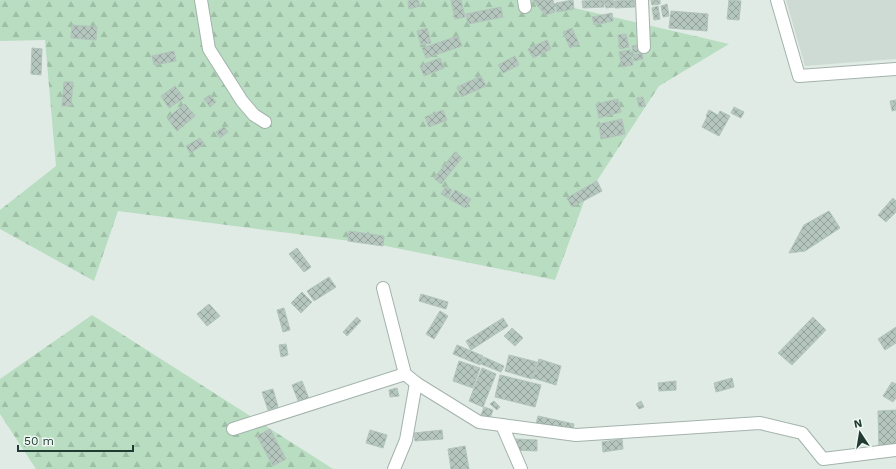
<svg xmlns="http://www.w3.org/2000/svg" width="896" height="469" font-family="'Work Sans',sans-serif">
<defs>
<pattern id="forest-firs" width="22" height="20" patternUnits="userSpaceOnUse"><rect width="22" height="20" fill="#b8ddc0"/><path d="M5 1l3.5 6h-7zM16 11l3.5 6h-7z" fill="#9ebfa5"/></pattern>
<pattern id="building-cross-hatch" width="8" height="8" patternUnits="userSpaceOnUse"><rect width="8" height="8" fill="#b5c6be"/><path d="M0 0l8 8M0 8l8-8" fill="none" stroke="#93a29b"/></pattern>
</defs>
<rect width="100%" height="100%" fill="#e0ebe5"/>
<path fill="#cedbd4" d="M786 0H896V59L805 66Z"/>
<g fill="url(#forest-firs)">
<path d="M0 0H540L729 44 659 86 585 199 555 280 381 245 118 211 94 281 0 229V210L56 166 45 40 0 41Z"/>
<path d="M92 315 333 469H36L0 414V379Z"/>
</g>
<g fill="url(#building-cross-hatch)" stroke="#b2c4bc">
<path d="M415 0H418L420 6 409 9 408 1Z"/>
<path d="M451 0H461L465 17 455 19Z"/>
<path d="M533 0H553L555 12 545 15Z"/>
<path d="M573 0 574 9 557 12 556 3Z"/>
<path d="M604 0V7L583 8 582 1Z"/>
<path d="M604 0H613L614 7 606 8Z"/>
<path d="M634 0 635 7 615 8 614 1Z"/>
<path d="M651 0H660V4L652 5Z"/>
<path d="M729 0 741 1 739 20 727 19Z"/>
<path d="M667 4 669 16 663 17 661 6Z"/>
<path d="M658 6 660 19 654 20 652 8Z"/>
<path d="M501 7 503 17 468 24 466 14Z"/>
<path d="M671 11 708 14 707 31 669 28Z"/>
<path d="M612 13 613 21 594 25 592 17Z"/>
<path d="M72 25 97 27 96 40 71 38Z"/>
<path d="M427 28 431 43 421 45 417 31Z"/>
<path d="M572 28 579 44 570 48 563 32Z"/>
<path d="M626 34 629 47 620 49 618 35Z"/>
<path d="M458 36 462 46 426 58 422 48Z"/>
<path d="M547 40 551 49 533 58 528 49Z"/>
<path d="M642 44 643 51 633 53 632 46Z"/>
<path d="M32 48 42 49 41 75 31 74Z"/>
<path d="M630 50 633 65 622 67 619 52Z"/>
<path d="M174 51 176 61 154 65 152 56Z"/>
<path d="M642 53 643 59 634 61 633 55Z"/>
<path d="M515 56 519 65 503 73 498 65Z"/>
<path d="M440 58 444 68 424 76 420 66Z"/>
<path d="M481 76 486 86 461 97 457 87Z"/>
<path d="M64 82H73L71 106H62Z"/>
<path d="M175 86 184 98 169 108 161 96Z"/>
<path d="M210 95 216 102 210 107 204 99Z"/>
<path d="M643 97 645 106 639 107 637 98Z"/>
<path d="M618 99 621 112 599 118 596 104Z"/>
<path d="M896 100V110L892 111 890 101Z"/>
<path d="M185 104 195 116 177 131 167 118Z"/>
<path d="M734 107 744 112 741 118 731 113Z"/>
<path d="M443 110 447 120 429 127 425 117Z"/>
<path d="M709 110 718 115 720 111 730 116 719 136 702 127 707 117 706 116Z"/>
<path d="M622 119 625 134 601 139 599 124Z"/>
<path d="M224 127 228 132 220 138 216 132Z"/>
<path d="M200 138 204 144 190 153 186 146Z"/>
<path d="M455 152 462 158 441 184 434 178Z"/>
<path d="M597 181 602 191 572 207 567 198Z"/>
<path d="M446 186 452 190 448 198 441 194Z"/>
<path d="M455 190 471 199 466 208 449 199Z"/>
<path d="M893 198 896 201V212L886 222 878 215Z"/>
<path d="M829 211 840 228 805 251 789 253 804 225Z"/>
<path d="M349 231 384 236 383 246 348 241Z"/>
<path d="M297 248 311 267 304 272 289 254Z"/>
<path d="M329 277 336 287 314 301 307 291Z"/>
<path d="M302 292 312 302 301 313 291 303Z"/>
<path d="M421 294 448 302 446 309 419 301Z"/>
<path d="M209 304 220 316 207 326 197 314Z"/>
<path d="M284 308 290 330 283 332 277 310Z"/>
<path d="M440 311 448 316 434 339 426 334Z"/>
<path d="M357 317 361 321 347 336 343 332Z"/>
<path d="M813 317 826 330 792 365 778 353Z"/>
<path d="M503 318 508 326 471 350 466 341Z"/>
<path d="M896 327V343L885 350 878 339Z"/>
<path d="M512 328 523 338 515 346 504 336Z"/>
<path d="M286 344 288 355 281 357 279 345Z"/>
<path d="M457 345 483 356 480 365 453 354Z"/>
<path d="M509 355 537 362 532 379 505 371Z"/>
<path d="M484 357 504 366 501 372 481 364Z"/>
<path d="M539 359 561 366 556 385 533 378Z"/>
<path d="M459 361 480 368 473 388 453 381Z"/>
<path d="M482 368 496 374 483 407 469 401Z"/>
<path d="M500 375 541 385 535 407 495 397Z"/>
<path d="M732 378 734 387 716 392 714 383Z"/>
<path d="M302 381 309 399 299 403 292 385Z"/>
<path d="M676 381V390L659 391 658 383Z"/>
<path d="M892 382 896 384V398L893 402 883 396Z"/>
<path d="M397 388 399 396 390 397 389 390Z"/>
<path d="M273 389 278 407 268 410 262 392Z"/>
<path d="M494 401 500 407 497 410 490 404Z"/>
<path d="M641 401 644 407 639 409 636 404Z"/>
<path d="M484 407 493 410 490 418 481 415Z"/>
<path d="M896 410V449L879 450 878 411Z"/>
<path d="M538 416 574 424 572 432 536 424Z"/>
<path d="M270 429 286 459 273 466 257 436Z"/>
<path d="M370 430 387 435 383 448 366 443Z"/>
<path d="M442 430 443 439 415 441 414 433Z"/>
<path d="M515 439 537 440V451L514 450Z"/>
<path d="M622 439 623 449 603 452 602 442Z"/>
<path d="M465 446 469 469H451L448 449Z"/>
</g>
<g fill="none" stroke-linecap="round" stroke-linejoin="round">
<defs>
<g id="street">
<path d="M201 0 209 49 242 101 254 115 265 122"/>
<path d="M524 0 525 7"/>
<path d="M642 0 644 47"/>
<path d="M777 0 799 76 896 69"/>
<path d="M383 288 405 374 416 383 479 422 576 435 760 423 802 433 823 459 896 450"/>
<path d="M502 425 521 469"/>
<path d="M233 429 405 374"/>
<path d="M394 469 406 440 416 383"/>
</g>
</defs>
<use href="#street" stroke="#a3b3ac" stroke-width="14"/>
<use href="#street" stroke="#fff" stroke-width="12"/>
</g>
<g transform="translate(860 433) rotate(348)" stroke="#f0f8f3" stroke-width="3" paint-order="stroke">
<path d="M0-3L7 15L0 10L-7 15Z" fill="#203b33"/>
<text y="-6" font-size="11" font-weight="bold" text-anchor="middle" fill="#203b33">N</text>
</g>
<path d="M18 445v6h115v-6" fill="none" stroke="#203b33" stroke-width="2"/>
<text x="24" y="445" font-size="12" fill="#203b33" stroke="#f0f8f3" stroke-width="3" paint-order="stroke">50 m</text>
</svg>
